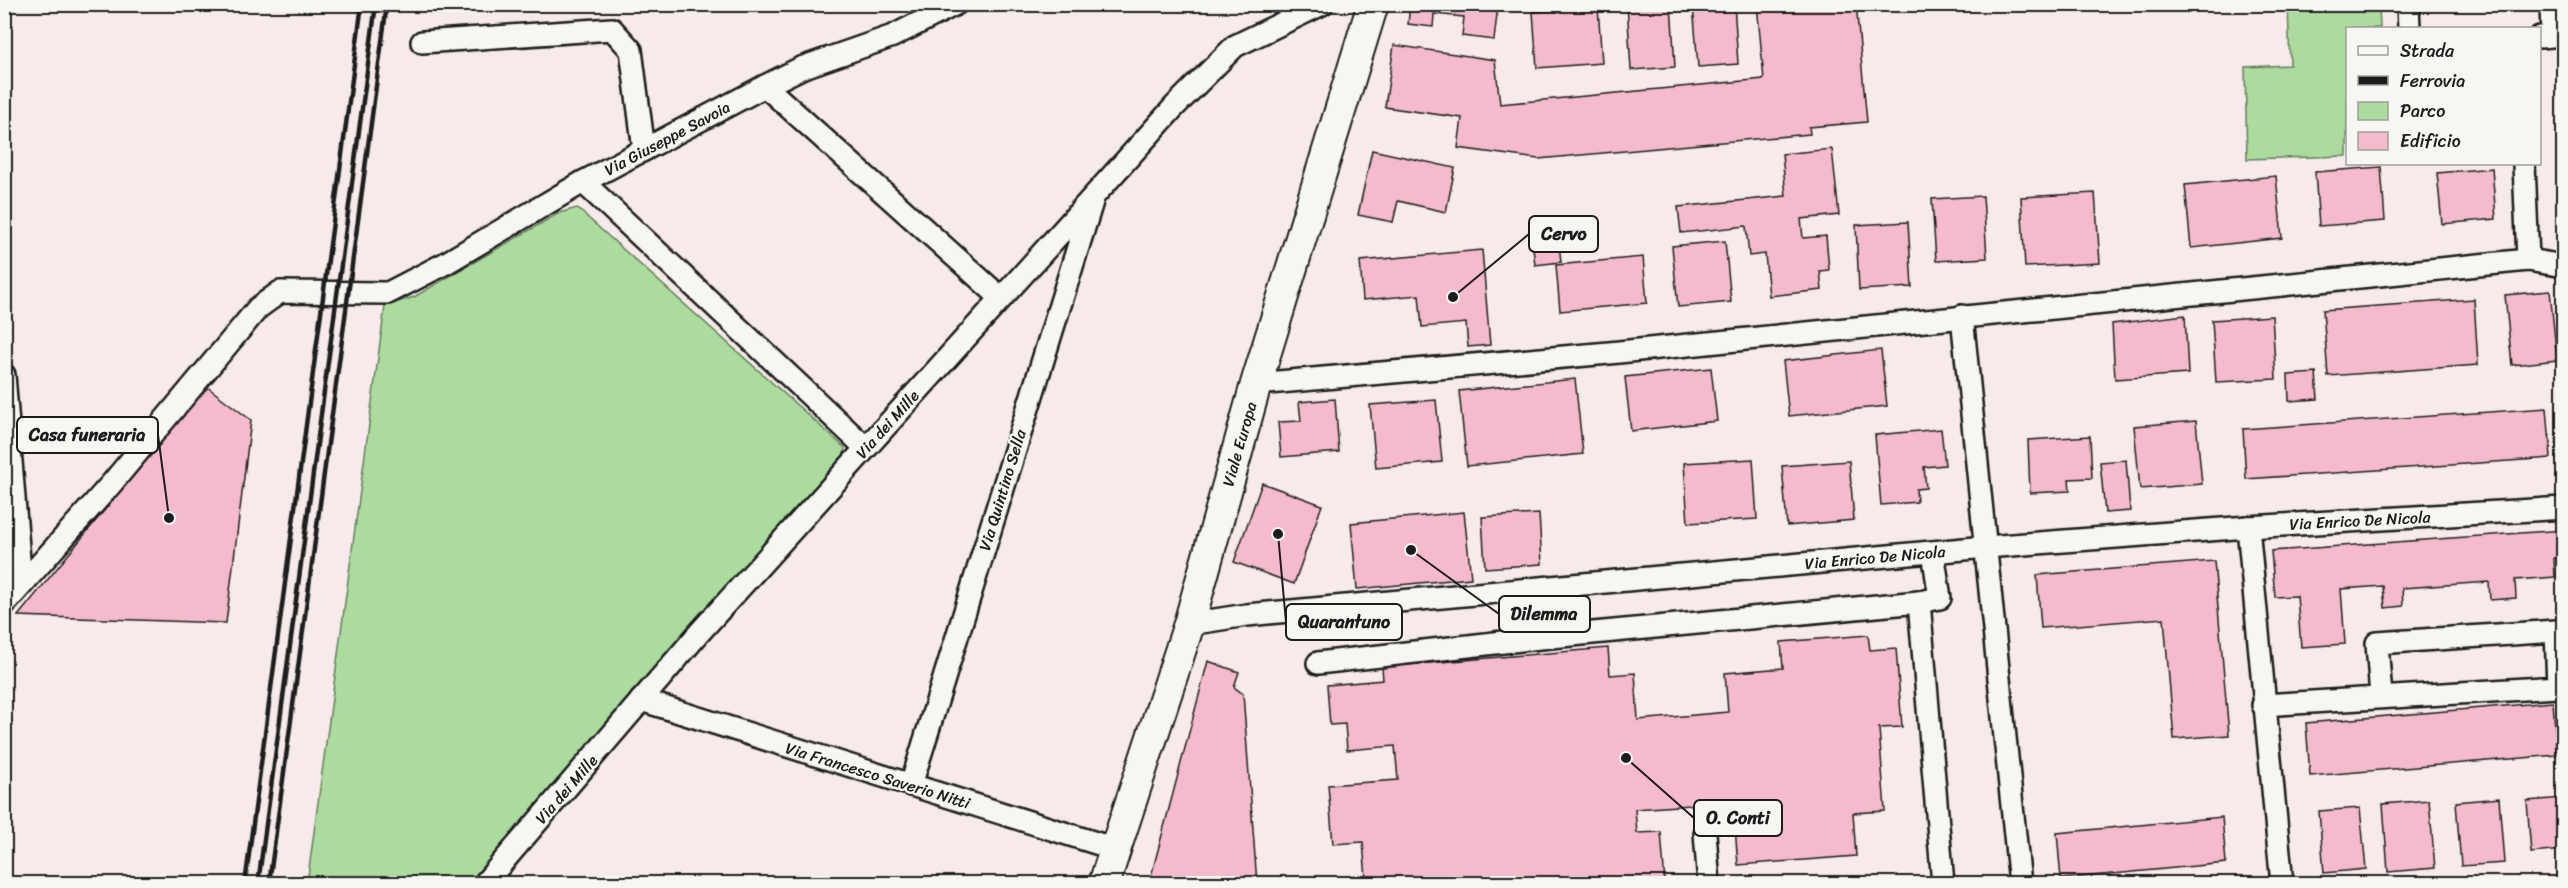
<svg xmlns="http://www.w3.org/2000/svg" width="2568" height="888" font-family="Sriracha,sans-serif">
<rect width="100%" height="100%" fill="#f6eaea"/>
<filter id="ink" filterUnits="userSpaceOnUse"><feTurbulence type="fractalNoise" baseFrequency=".0167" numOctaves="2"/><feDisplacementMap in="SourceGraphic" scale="12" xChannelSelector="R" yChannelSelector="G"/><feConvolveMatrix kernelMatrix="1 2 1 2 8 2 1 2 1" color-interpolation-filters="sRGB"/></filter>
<g filter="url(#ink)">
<g fill="#abdc9d" stroke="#647c5c" stroke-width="1.5">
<path d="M2288 5H2379L2380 28H2348L2347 156 2247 159 2245 67 2290 65Z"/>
<path d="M577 208 845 448 843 458 478 883 307 884 385 306 414 297 559 213Z"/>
</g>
<g fill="#f5bbcc" stroke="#1c1c1c" stroke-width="1.5">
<path d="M1410 4 1498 6 1494 40 1462 36 1464 17 1434 14 1433 27 1408 24Z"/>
<path d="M1627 4H1671L1675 67 1631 70Z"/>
<path d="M1693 4H1734L1738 64 1698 67Z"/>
<path d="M1757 4H1856L1867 122 1809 127 1810 134 1538 159 1458 148 1462 118 1385 107 1394 45 1495 60 1500 104 1764 79Z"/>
<path d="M1598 7 1602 63 1537 68 1533 12Z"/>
<path d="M1832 149 1839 215 1801 219 1803 238 1826 236 1829 270 1820 271 1822 290 1769 296 1765 254 1749 256 1746 226 1681 233 1678 207 1786 196 1782 154Z"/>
<path d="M1372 150 1455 168 1446 212 1398 201 1393 222 1358 215Z"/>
<path d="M2381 167 2385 221 2319 226 2315 172Z"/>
<path d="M2492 168 2496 219 2442 224 2437 173Z"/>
<path d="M2276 176 2282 238 2191 248 2185 185Z"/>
<path d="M2095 193 2100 263 2025 267 2021 197Z"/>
<path d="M1983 196 1987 258 1936 261 1932 199Z"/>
<path d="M1908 222 1912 287 1859 290 1856 225Z"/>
<path d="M1725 241 1731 302 1678 307 1672 246Z"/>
<path d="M1559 244 1561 262 1535 265 1533 247Z"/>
<path d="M1482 250 1490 345 1468 347 1466 323 1422 327 1419 295 1363 300 1360 261Z"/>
<path d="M1643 257 1647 303 1560 311 1556 265Z"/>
<path d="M2550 291 2557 360 2512 365 2505 295Z"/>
<path d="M2474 299 2478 365 2328 376 2323 310Z"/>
<path d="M2185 315 2188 374 2115 379 2112 324Z"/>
<path d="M2272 316 2276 379 2216 382 2212 320Z"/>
<path d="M1881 350 1887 406 1789 416 1783 361Z"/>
<path d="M1711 368 1717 421 1631 431 1625 377Z"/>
<path d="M2316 373 2318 399 2289 401 2288 375Z"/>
<path d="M1575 379 1583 454 1467 466 1459 391Z"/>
<path d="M206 386 251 420 226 623 18 616Z"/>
<path d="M1335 399 1339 452 1281 457 1278 422 1301 421 1299 402Z"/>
<path d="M1436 400 1442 462 1376 468 1370 405Z"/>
<path d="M2547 408 2551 458 2246 479 2243 429Z"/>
<path d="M2196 421 2202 484 2140 489 2134 426Z"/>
<path d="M1941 429 1945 465 1924 467 1926 488 1916 489 1917 502 1881 505 1875 435Z"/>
<path d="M2090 436 2092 478 2069 479 2070 491 2030 493 2028 440Z"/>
<path d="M1753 459 1757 519 1688 523 1684 463Z"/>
<path d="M2126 460 2130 511 2105 513 2100 462Z"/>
<path d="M1849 461 1854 520 1787 526 1782 466Z"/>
<path d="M1262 483 1322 505 1294 584 1234 562Z"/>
<path d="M1464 512 1471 578 1357 589 1351 523Z"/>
<path d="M1539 514 1542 564 1485 568 1482 517Z"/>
<path d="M2564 530V558H2554L2555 577 2515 580 2516 598 2490 600 2489 582 2402 588 2403 606 2385 608 2383 586 2341 589 2345 644 2301 647 2297 596 2275 597 2271 551Z"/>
<path d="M2214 561 2229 735 2174 739 2164 618 2041 628 2037 575Z"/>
<path d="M1868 635 1870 650 1896 648 1902 727 1879 728 1885 811 1853 813 1856 856 1738 865 1733 802 1635 809 1637 833 1661 832 1665 884H1306L1366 878 1363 842 1333 844 1328 785 1398 780 1395 746 1347 750 1345 724 1330 725 1327 685 1383 680 1382 667 1608 648 1610 675 1635 673 1638 720 1728 712 1725 673 1783 668 1781 642Z"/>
<path d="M1208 661 1239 672 1234 687 1243 694 1257 884H1149Z"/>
<path d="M2553 702 2557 755 2310 776 2306 723Z"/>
<path d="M2499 798 2504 863 2461 866 2456 802Z"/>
<path d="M2564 798V850L2531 853 2527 801Z"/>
<path d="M2429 800 2435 868 2388 872 2383 804Z"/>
<path d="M2360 808 2366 869 2324 873 2319 811Z"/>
<path d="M2222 817 2226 863 2061 879 2057 833Z"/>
</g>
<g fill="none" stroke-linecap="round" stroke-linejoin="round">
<defs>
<g id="street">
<path d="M2408 4 2409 28"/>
<path d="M2540 37 2552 36 2551 4"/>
<path d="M422 42 612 29 631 50 644 150"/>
<path d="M765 86 1001 298"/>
<path d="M2524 164 2528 260"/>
<path d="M583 182 866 448"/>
<path d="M1962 316 2020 884"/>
<path d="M4 375 21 584"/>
<path d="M1256 384 1609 353 2528 260 2564 266"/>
<path d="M2248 527 2282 884"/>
<path d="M1527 589 1530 639 1919 602 1943 884"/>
<path d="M1919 602 1940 598 1933 552"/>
<path d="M4 605 112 483 258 308 280 292 388 293 446 263 583 182 765 86 801 68 893 36 956 4"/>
<path d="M1189 624 1247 615 1986 547 2248 527 2564 508"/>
<path d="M1318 663 1530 639"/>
<path d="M641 700 1115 849"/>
<path d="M2263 705 2558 687 2556 631 2377 643 2381 697"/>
<path d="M911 785 1092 202"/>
<path d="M1705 833 1709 884"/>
<path d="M484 884 699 633 1175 106 1235 46 1322 4"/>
</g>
<path id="secondary" d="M1104 884 1189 624 1256 384 1373 4"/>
</defs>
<use href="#street" stroke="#1c1c1c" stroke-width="26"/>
<use href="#secondary" stroke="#1c1c1c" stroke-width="34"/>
<use href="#street" stroke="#f6f6f2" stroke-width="21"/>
<use href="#secondary" stroke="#f6f6f2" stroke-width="30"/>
<g stroke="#1c1c1c" stroke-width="4.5">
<path d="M245 884 362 4"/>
<path d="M258 884 376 4"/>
<path d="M269 884 387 4"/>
</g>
</g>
</g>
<g text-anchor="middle" stroke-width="4.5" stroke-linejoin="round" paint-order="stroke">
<g font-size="16" fill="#1c1c1c" stroke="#f6f6f2">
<text transform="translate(667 138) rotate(-28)" y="6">Via Giuseppe Savoia</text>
<text transform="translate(887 424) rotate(-48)" y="6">Via dei Mille</text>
<text transform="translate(1239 444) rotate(-74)" y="6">Viale Europa</text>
<text transform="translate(1002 490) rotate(-73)" y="6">Via Quintino Sella</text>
<text transform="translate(2360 520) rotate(-3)" y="6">Via Enrico De Nicola</text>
<text transform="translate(1875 557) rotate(-5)" y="6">Via Enrico De Nicola</text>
<text transform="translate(878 775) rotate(17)" y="6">Via Francesco Saverio Nitti</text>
<text transform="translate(566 789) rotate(-49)" y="6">Via dei Mille</text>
</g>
</g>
<path fill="none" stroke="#1c1c1c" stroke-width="2" d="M1453 297L1529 234M169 518L158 435M1411 550L1499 614M1278 534L1286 622M1626 758L1694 818"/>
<g fill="#1c1c1c" stroke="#f6f6f2" stroke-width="2">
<circle cx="1453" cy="297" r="6"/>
<circle cx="169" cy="518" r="6"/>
<circle cx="1411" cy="550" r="6"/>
<circle cx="1278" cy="534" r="6"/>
<circle cx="1626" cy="758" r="6"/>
</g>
<g fill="#f6f6f2" stroke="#1c1c1c" stroke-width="2">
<rect x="1529" y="216" width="69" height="36" rx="6"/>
<rect x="17" y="417" width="141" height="36" rx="6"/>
<rect x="1499" y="596" width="91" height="36" rx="6"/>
<rect x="1286" y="604" width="116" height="36" rx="6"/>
<rect x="1694" y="800" width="88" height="36" rx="6"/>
</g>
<g font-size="18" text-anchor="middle" font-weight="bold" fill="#1c1c1c">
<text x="1564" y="240">Cervo</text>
<text x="87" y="441">Casa funeraria</text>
<text x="1544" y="620">Dilemma</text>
<text x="1344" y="628">Quarantuno</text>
<text x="1738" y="824">O. Conti</text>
</g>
<rect width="2568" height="888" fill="none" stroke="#f6f6f2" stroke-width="24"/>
<rect x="12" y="12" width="2544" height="864" fill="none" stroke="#1c1c1c" stroke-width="2" filter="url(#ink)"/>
<rect x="2346" y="27" width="195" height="138" fill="#f6f6f2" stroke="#9f9f9c" stroke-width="1.5"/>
<rect x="2358" y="46" width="30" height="9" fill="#f6f6f2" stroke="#9f9f9c" stroke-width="1.5"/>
<text x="2400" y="57" font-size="18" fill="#1c1c1c">Strada</text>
<rect x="2358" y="76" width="30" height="9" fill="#1c1c1c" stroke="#9f9f9c" stroke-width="1.5"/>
<text x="2400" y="87" font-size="18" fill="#1c1c1c">Ferrovia</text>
<rect x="2358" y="102" width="30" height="18" fill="#abdc9d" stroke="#9f9f9c" stroke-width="1.5"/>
<text x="2400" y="117" font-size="18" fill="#1c1c1c">Parco</text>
<rect x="2358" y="132" width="30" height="18" fill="#f5bbcc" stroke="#9f9f9c" stroke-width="1.5"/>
<text x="2400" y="147" font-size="18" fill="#1c1c1c">Edificio</text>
</svg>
